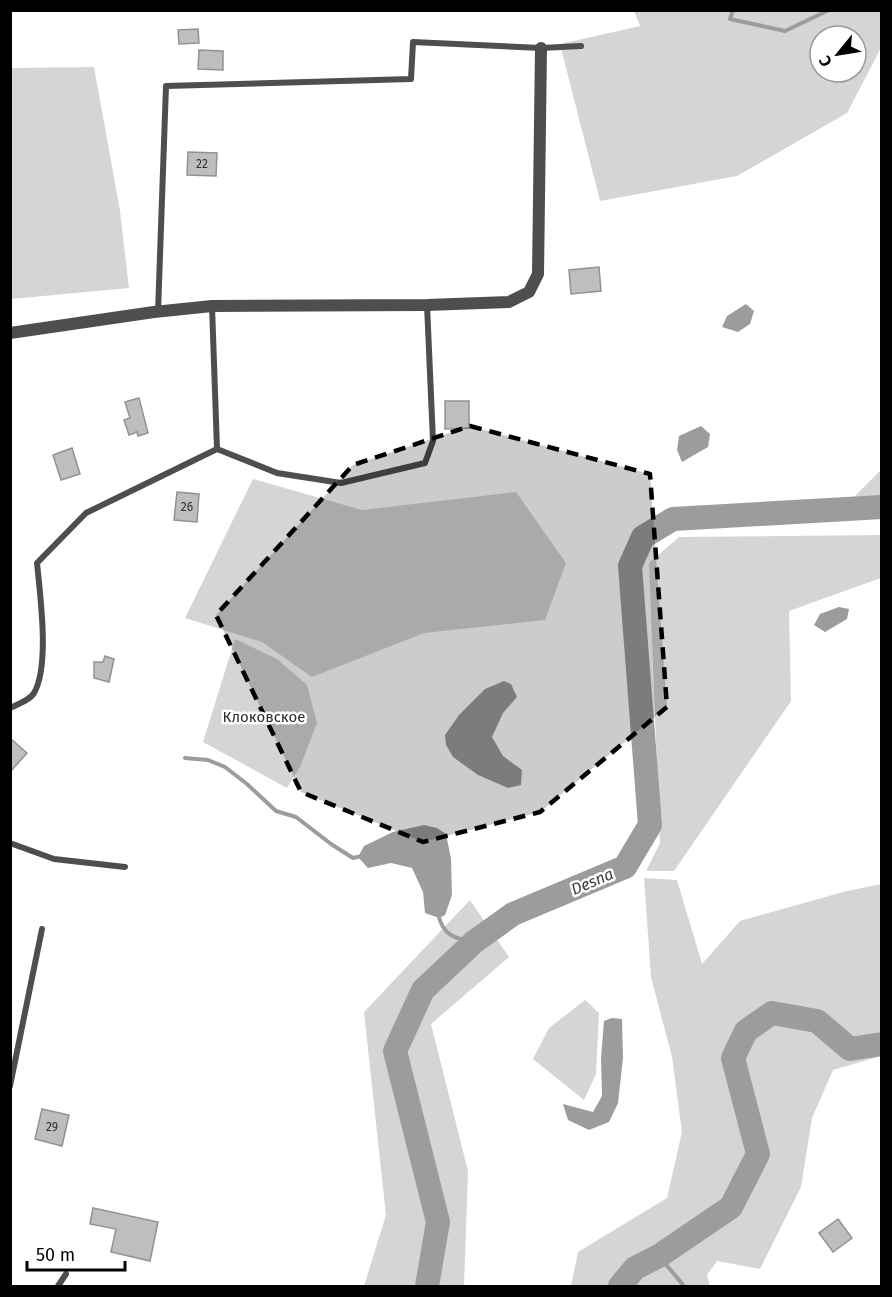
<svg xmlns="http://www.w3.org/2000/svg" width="892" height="1297" font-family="'Fira Sans',sans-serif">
<rect width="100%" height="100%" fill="#fff"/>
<g fill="#d5d5d5" fill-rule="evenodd">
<path d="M634 11H881V48L847 113 737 176 600 201 560 44 640 26ZM820 36H856V72H820Z"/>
<path d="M94 67 120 211 129 288 11 299V68Z"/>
<path d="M881 470V499L853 498Z"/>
<path d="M253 479 362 510 516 492 566 563 545 620 424 633 312 677 262 642 185 618Z"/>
<path d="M881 535V578L789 611 791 701 674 871H646L660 843 649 563 679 537Z"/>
<path d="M235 639 277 659 307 685 317 723 300 767 287 788 203 742Z"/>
<path d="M644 878 677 880 702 964 740 921 843 892 881 884V1056L833 1070 812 1118 801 1187 760 1269 717 1261 707 1275 710 1286H571L578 1252 667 1198 682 1132 672 1057 651 977Z"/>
<path d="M470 900 509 957 431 1024 468 1171 464 1286H364L386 1215 364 1012Z"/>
<path d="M585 1000 599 1013 596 1074 584 1100 533 1059 549 1028Z"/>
</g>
<g fill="#9c9c9c">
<path d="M746 304 754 311 750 324 738 332 722 327 727 316Z"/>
<path d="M701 426 710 434 708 447 682 462 677 450 679 436Z"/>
<path d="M839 607 849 609 847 619 825 632 814 625 820 614Z"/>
<path d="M504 681 511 684 517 697 503 713 492 737 503 756 522 770 521 785 508 788 478 775 453 757 446 745 445 735 459 715 485 689Z"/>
<path d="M424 825 437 828 446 834 451 859 452 895 445 915 439 918 425 913 423 892 412 868 391 863 368 868 358 857 364 846 393 832Z"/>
<path d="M612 1018 622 1019 623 1058 618 1103 609 1122 589 1130 568 1120 563 1104 593 1112 602 1096 601 1058 604 1021Z"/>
</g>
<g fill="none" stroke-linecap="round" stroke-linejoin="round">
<g stroke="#9c9c9c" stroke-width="4">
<path d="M733 10 730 19 785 31 829 10"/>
<path d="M185 758 208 760 225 767 247 784 276 811 296 817 331 844 353 858 362 856"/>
<path d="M438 913C442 935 455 939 474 942"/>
<path d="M659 1256 684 1286"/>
</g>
<g stroke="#9c9c9c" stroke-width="24">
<path d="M427 1286 438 1222 395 1051 423 990 474 942 513 914 625 867 650 825 630 566 643 537 673 519 882 507"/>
<path d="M620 1286 635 1268 659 1256 731 1207 758 1154 733 1058 746 1031 772 1013 817 1021 850 1049 882 1044"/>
</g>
</g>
<g fill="#bebebe" stroke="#929292" stroke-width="1.5">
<path d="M198 29 199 43 179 44 178 30Z"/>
<path d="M199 50 223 51V70L198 69Z"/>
<path d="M188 152 217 153 216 176 187 175Z"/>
<path d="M599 267 601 291 571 294 569 270Z"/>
<path d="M139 398 148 433 138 436 137 432 129 435 124 420 130 418 125 402Z"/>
<path d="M445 401H469V428L445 429Z"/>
<path d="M72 448 80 474 61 480 53 455Z"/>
<path d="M177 492 199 494 197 522 174 520Z"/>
<path d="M105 656 114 659 109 682 94 678V662H103Z"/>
<path d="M10 738 27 753 10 772Z"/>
<path d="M42 1109 69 1115 62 1146 35 1139Z"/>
<path d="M93 1208 158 1222 150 1261 111 1252 116 1229 90 1224Z"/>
<path d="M838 1219 852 1238 833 1252 819 1233Z"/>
</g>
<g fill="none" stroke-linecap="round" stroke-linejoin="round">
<g stroke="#4e4e4e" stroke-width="6">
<path d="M212 306 217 449"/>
<path d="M158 312 166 86 411 79 413 42 541 48 581 46"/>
<path d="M10 708C18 704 30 700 34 693 50 666 40 594 37 563L86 513 217 449 277 473 341 483 425 463 433 441 427 305"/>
<path d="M10 843 54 859 125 867"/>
<path d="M10 1086 42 929"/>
<path d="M58 1286 66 1274"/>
</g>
<path stroke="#4e4e4e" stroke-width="12" d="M10 333 154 312 212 306 427 305 509 302 529 292 538 274 541 48"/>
</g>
<path fill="#000" fill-opacity="0.2" stroke="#000" stroke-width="4.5" stroke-dasharray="12 8" stroke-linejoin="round" d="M470 426 650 474 667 707 540 812 423 842 301 792 216 615 353 465Z"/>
<g text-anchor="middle" stroke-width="5" stroke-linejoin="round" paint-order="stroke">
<g font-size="12" fill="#303030">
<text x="202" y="168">22</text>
<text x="187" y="511">26</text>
<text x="52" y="1131">29</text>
</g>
<g font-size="15" fill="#2c2c2c" stroke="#fff">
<text x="264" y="722">Клоковское</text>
</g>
<g font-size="16" font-style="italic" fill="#3d3d3d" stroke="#fff">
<text transform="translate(592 881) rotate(-23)" y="6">Desna</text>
</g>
</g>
<rect width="892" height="1297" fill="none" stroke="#000000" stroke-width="24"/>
<g transform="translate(838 54) rotate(240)"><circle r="28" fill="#ffffff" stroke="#999999" stroke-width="1.5"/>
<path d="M0-4.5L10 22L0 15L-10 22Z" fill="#000000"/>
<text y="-9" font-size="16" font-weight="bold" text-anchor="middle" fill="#000000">С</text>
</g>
<path d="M27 1261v9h98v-9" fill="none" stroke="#000000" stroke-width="3"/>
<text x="36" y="1261" font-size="18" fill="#000000" stroke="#ffffff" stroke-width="4.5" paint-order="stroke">50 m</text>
</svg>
